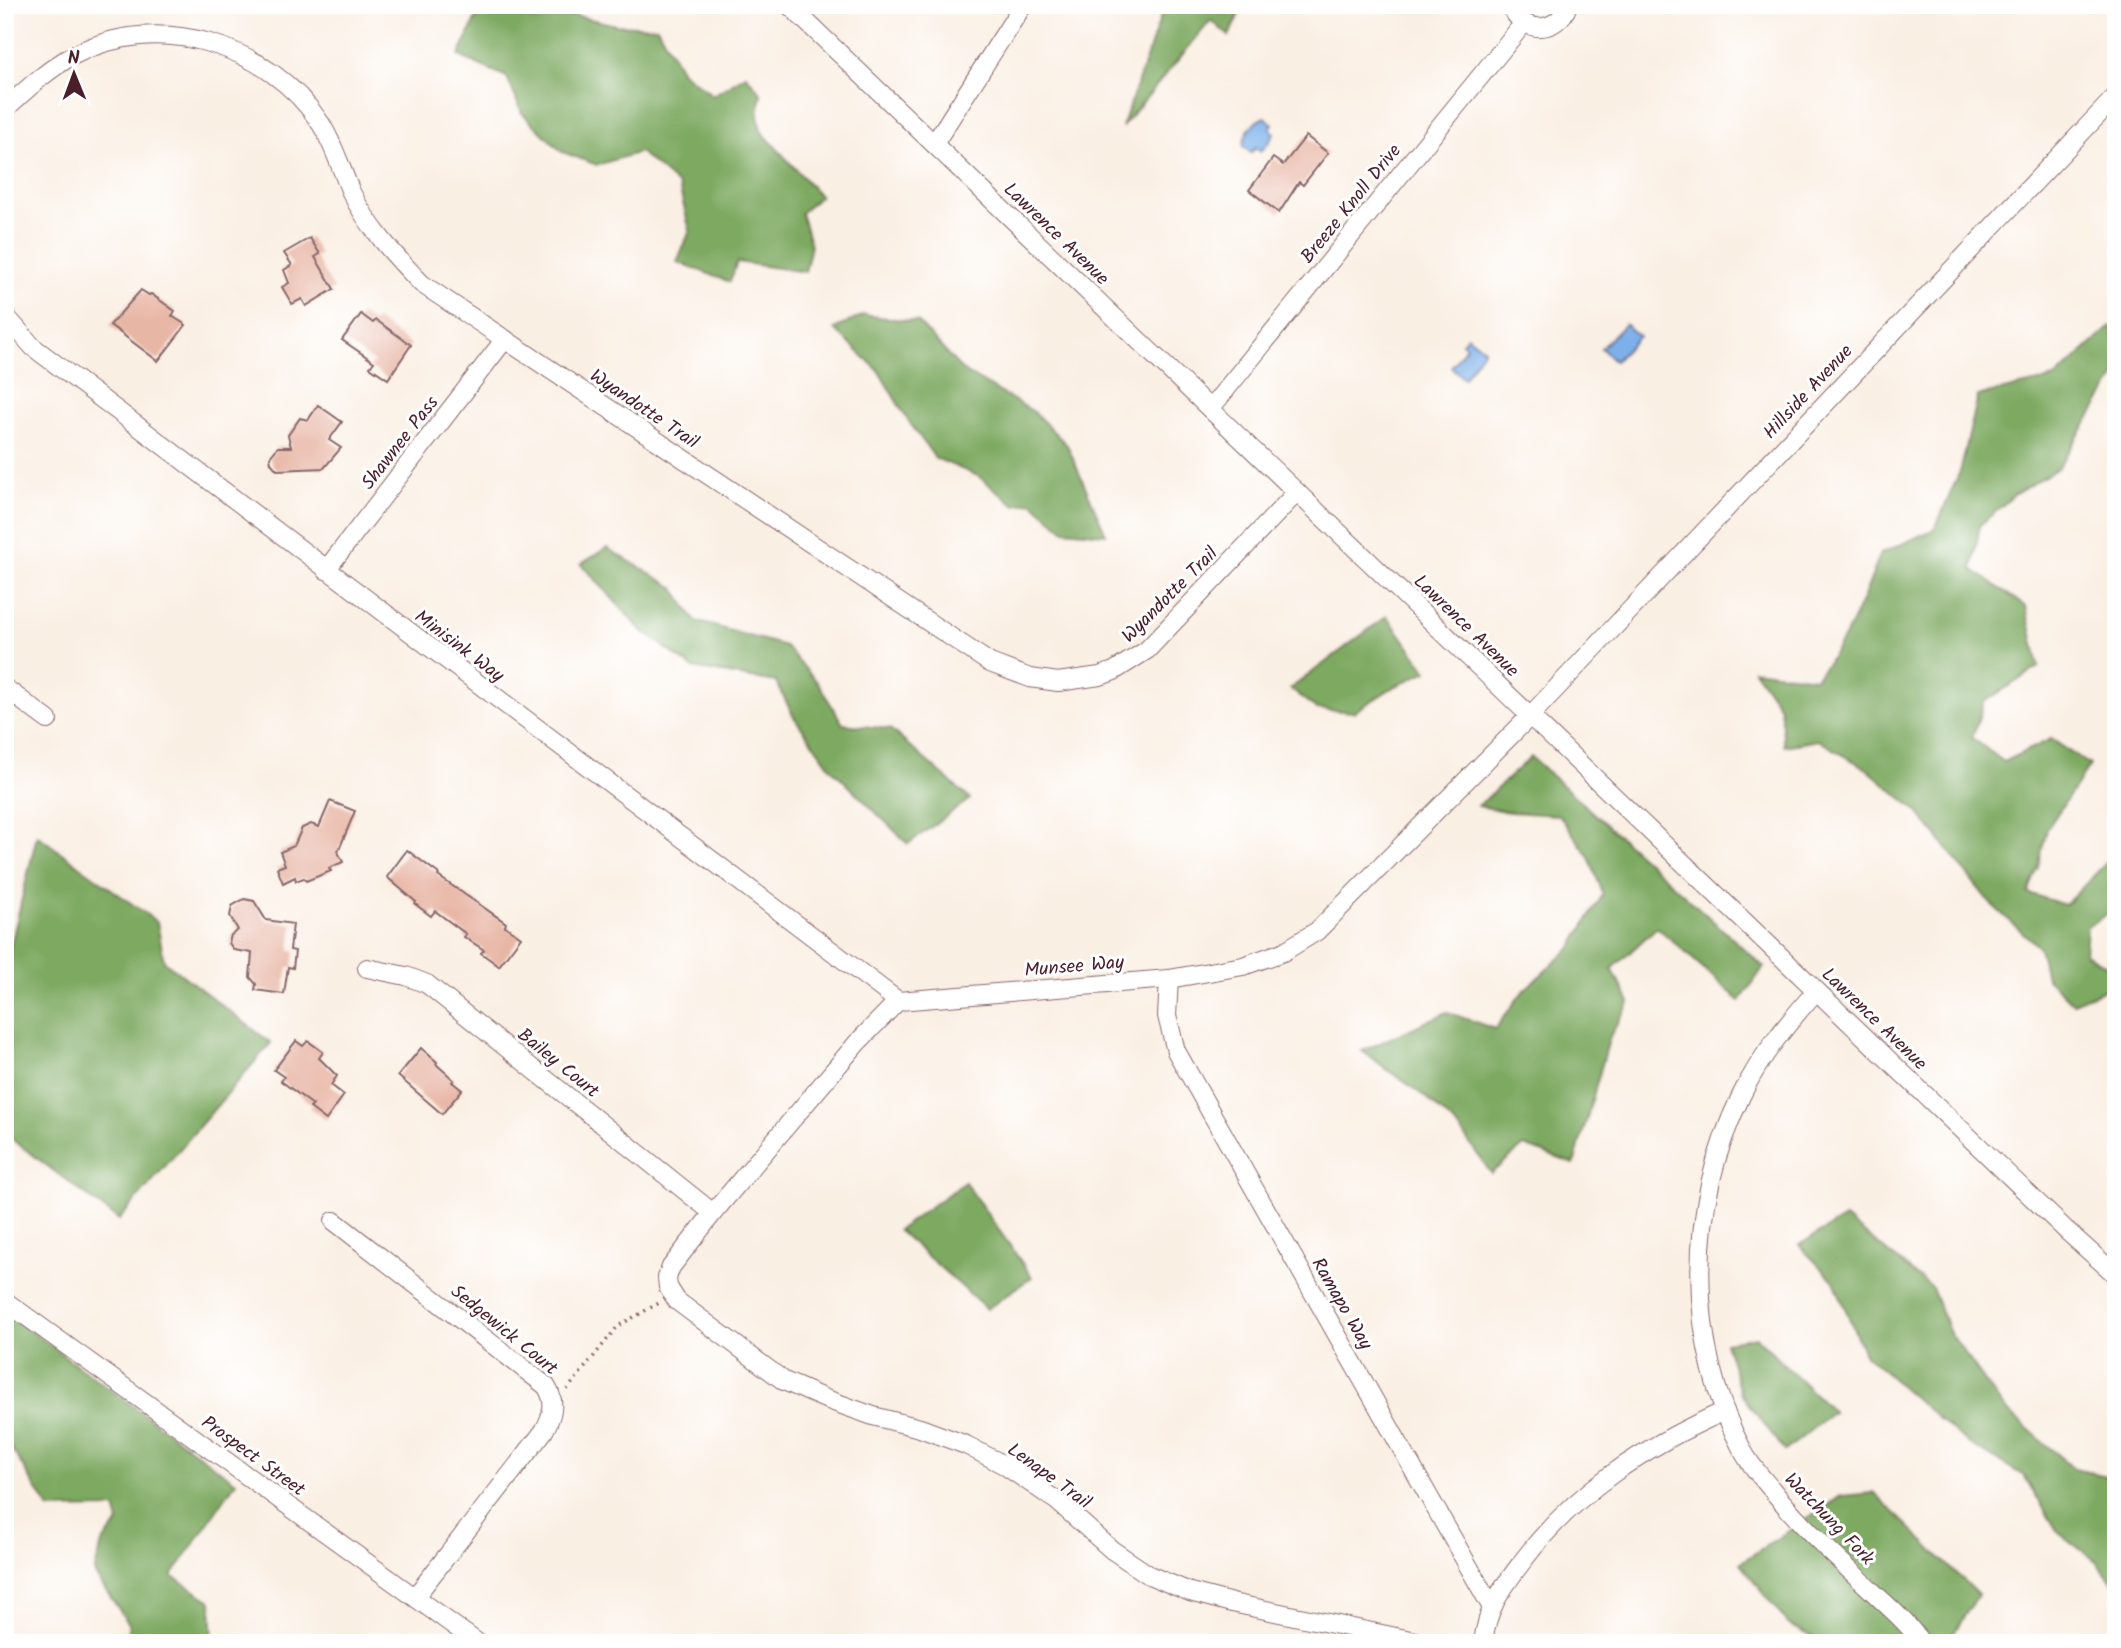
<svg xmlns="http://www.w3.org/2000/svg" width="2121" height="1648" font-family="Kalam,sans-serif">
<rect width="100%" height="100%" fill="#fff"/>
<filter id="ink" filterUnits="userSpaceOnUse"><feTurbulence type="fractalNoise" baseFrequency=".0143" numOctaves="2"/><feDisplacementMap in="SourceGraphic" scale="14" xChannelSelector="R" yChannelSelector="G"/><feConvolveMatrix kernelMatrix="1 2 1 2 8 2 1 2 1" color-interpolation-filters="sRGB"/></filter>
<filter id="wash" filterUnits="userSpaceOnUse"><feTurbulence type="fractalNoise" baseFrequency=".00686" numOctaves="4" result="noise"/><feDisplacementMap in="SourceGraphic" scale="28" xChannelSelector="R" yChannelSelector="G"/><feGaussianBlur stdDeviation="1.57" result="paint"/><feColorMatrix in="noise" values="0 0 0 0 0 0 0 0 0 0 0 0 0 0 0 0 0 1.4 0 .05"/><feComposite in="paint" operator="in"/></filter>
<g filter="url(#wash)">
<rect width="100%" height="100%" fill="#faefe3"/>
<g fill="#7da961" stroke="#646446" stroke-width="2">
<path d="M471 5H519L532 21 573 15 616 25 657 27 682 72 713 95 746 75 761 93 758 116 761 131 820 196 801 213 811 245 805 272 737 262 730 282 677 262 690 231 679 186 640 152 597 165 562 152 522 113 507 77 459 56 478 13Z"/>
<path d="M1165 5H1243L1229 36 1211 20 1122 127Z"/>
<path d="M863 315 918 322 962 370 1034 412 1067 445 1106 534 1064 530 1032 502 1015 505 978 476 935 458 907 419 878 370 834 329Z"/>
<path d="M2111 326 2116 343V376L2058 468 2014 495 1980 525 1972 569 2026 607 2039 667 1984 702 1972 738 2004 762 2051 739 2090 765 2047 829 2038 868 2028 893 2065 905 2116 853V909L2087 926 2085 954 2116 970V984L2073 1003 2046 978 2039 947 1990 903 1917 811 1867 769 1818 740 1784 746 1780 707 1754 670 1815 678C1847 641 1864 600 1880 554L1935 529 1961 469 1978 396 2055 378Z"/>
<path d="M607 548 673 587 696 621 785 646 818 683 843 724 890 729 970 799 908 844 831 768 794 717 776 682 693 668 641 630 581 564Z"/>
<path d="M1387 616 1427 671 1392 688 1354 712 1317 709 1290 689Z"/>
<path d="M1531 757 1764 967 1740 1001 1657 927 1612 969 1630 1002 1610 1036 1574 1164 1524 1146 1491 1173 1458 1127 1424 1096 1362 1051 1447 1012 1495 1029 1524 990 1572 947 1603 894 1588 855 1559 815 1509 812 1478 806Z"/>
<path d="M37 835 157 922 164 961 271 1043 119 1220 5 1134V957L10 949Z"/>
<path d="M965 1182 1032 1277 987 1309 898 1230Z"/>
<path d="M1845 1218 1932 1288 1949 1331 2003 1407 2074 1469 2112 1477 2116 1480V1587L2096 1561 2058 1532 2024 1476 1963 1440 1864 1354 1834 1281 1799 1245Z"/>
<path d="M5 1312 236 1482 172 1576 211 1601 213 1643H125L129 1624 94 1573 102 1543 119 1522 115 1508 49 1509 5 1438Z"/>
<path d="M1756 1337 1833 1412 1785 1451 1741 1394 1725 1342Z"/>
<path d="M1874 1493 1978 1595 1953 1634 1920 1643H1824L1788 1624 1740 1563 1841 1496Z"/>
</g>
<g fill="#7db0ea" stroke="#64688a" stroke-width="2">
<path d="M1265 117 1273 124 1270 129 1274 133C1271 141 1267 146 1260 151L1256 147 1251 153 1243 146C1245 133 1252 122 1265 117Z"/>
<path d="M1625 324 1639 336 1615 361 1601 348Z"/>
<path d="M1467 336 1484 349 1464 378 1451 367 1466 347 1462 343Z"/>
</g>
<g id="blocks">
<g fill="#e8b6a5">
<path d="M1306 136 1328 153 1303 185 1299 182 1279 213 1249 190 1273 158 1283 165Z"/>
<path d="M310 238 320 254 315 257 334 289 306 306 302 299 292 304 282 287 289 283 284 270 292 265 284 253Z"/>
<path d="M141 290 149 295 151 294 175 311 172 316 186 325 158 361 110 325Z"/>
<path d="M361 314 373 323 376 320 411 345 388 379 370 367 374 362 342 340Z"/>
<path d="M318 405 342 422 329 440 341 448 324 468 277 470 271 463 270 457 278 447H291L288 435 300 418 308 420Z"/>
<path d="M330 801 355 811 338 852 343 862 329 868 331 871 306 881 304 878 296 881 295 877 283 883 277 868 285 865 280 852 294 846 302 828 311 824 319 827Z"/>
<path d="M407 850 439 874 438 876 506 923 505 926 521 937 499 966 481 953 484 950 464 937 466 934 435 911 431 916 415 904 416 902 387 877Z"/>
<path d="M244 899 254 901 266 920 293 924 290 950 295 951 293 968 288 967 284 994 255 990 256 984 250 977 252 953 234 950 229 943 231 935 238 930 230 916 232 906Z"/>
<path d="M296 1041 303 1046 308 1041 323 1052 319 1058 337 1076 331 1085 344 1095 326 1120 310 1108 313 1105 281 1081 284 1077 274 1070Z"/>
<path d="M421 1048 437 1062 436 1064 454 1080 452 1082 462 1090 442 1114 398 1076Z"/>
</g>
</g>
</g>
<g filter="url(#ink)">
<use href="#blocks" fill-opacity="0" stroke="#88686b" stroke-width="2"/>
<g fill="none" stroke-linecap="round" stroke-linejoin="round">
<defs>
<g id="street">
<path d="M789 5 2068 1232 2116 1275"/>
<path d="M1511 5C1521 35 1558 34 1568 5"/>
<path d="M5 109C26 90 47 70 72 56 157 10 269 44 321 124 334 145 341 169 351 192 368 227 395 256 422 284L990 663 1030 678 1058 682 1100 676 1114 671 1147 650 1297 492"/>
<path d="M934 144 1023 5"/>
<path d="M5 315 33 347 898 1001"/>
<path d="M1210 409 1523 24"/>
<path d="M326 570 505 339"/>
<path d="M5 688 48 720"/>
<path d="M367 968 406 976 427 984 713 1213"/>
<path d="M1169 979 1167 1016 1176 1051 1491 1606"/>
<path d="M1816 991C1788 1023 1761 1055 1742 1094 1687 1205 1685 1343 1744 1453 1751 1466 1763 1479 1773 1491 1802 1527 1836 1557 1870 1589 1887 1606 1908 1622 1921 1643"/>
<path d="M334 1221 546 1386C557 1402 552 1416 544 1431L415 1597"/>
<path d="M5 1301 478 1643"/>
<path d="M1425 1643 1232 1603 1190 1592 1149 1575 1112 1550 1057 1501 1004 1465 966 1445 920 1428 873 1416 823 1398 784 1381 677 1301 668 1287 667 1278 671 1267 713 1213 857 1043 898 1001 1169 979 1243 966 1283 952 1317 931 1531 715 2116 96"/>
<path d="M1483 1643C1487 1608 1501 1590 1522 1562 1574 1492 1645 1446 1725 1411"/>
</g>
</defs>
<use href="#street" stroke="#88686b" stroke-width="20"/>
<path stroke="#88686b" stroke-width="3.5" stroke-dasharray="2 5" stroke-linecap="butt" d="M567 1390 618 1326 659 1303"/>
<use href="#street" stroke="#fff" stroke-width="18"/>
</g>
</g>
<g text-anchor="middle" stroke-width="6" stroke-linejoin="round" paint-order="stroke">
<g font-size="19" fill="#4a1f2b" stroke="#fff">
<text transform="translate(1350 203) rotate(-51)" y="7">Breeze Knoll Drive</text>
<text transform="translate(1057 233) rotate(44)" y="7">Lawrence Avenue</text>
<text transform="translate(1807 391) rotate(-47)" y="7">Hillside Avenue</text>
<text transform="translate(645 408) rotate(34)" y="7">Wyandotte Trail</text>
<text transform="translate(399 442) rotate(-52)" y="7">Shawnee Pass</text>
<text transform="translate(1169 594) rotate(-45)" y="7">Wyandotte Trail</text>
<text transform="translate(1467 625) rotate(44)" y="7">Lawrence Avenue</text>
<text transform="translate(460 645) rotate(37)" y="7">Minisink Way</text>
<text transform="translate(1074 965) rotate(-5)" y="7">Munsee Way</text>
<text transform="translate(1875 1018) rotate(44)" y="7">Lawrence Avenue</text>
<text transform="translate(559 1062) rotate(39)" y="7">Bailey Court</text>
<text transform="translate(1343 1303) rotate(60)" y="7">Ramapo Way</text>
<text transform="translate(505 1329) rotate(39)" y="7">Sedgewick Court</text>
<text transform="translate(254 1455) rotate(36)" y="7">Prospect Street</text>
<text transform="translate(1050 1475) rotate(36)" y="7">Lenape Trail</text>
<text transform="translate(1830 1518) rotate(46)" y="7">Watchung Fork</text>
</g>
</g>
<rect width="2121" height="1648" fill="none" stroke="#fff" stroke-width="28"/>
<g transform="translate(74 74) rotate(359)" stroke="#ffffff" stroke-width="5" paint-order="stroke">
<path d="M0-5L12 26L0 18L-12 26Z" fill="#4a1f2b"/>
<text y="-10" font-size="19" font-weight="bold" text-anchor="middle" fill="#4a1f2b">N</text>
</g>
</svg>
